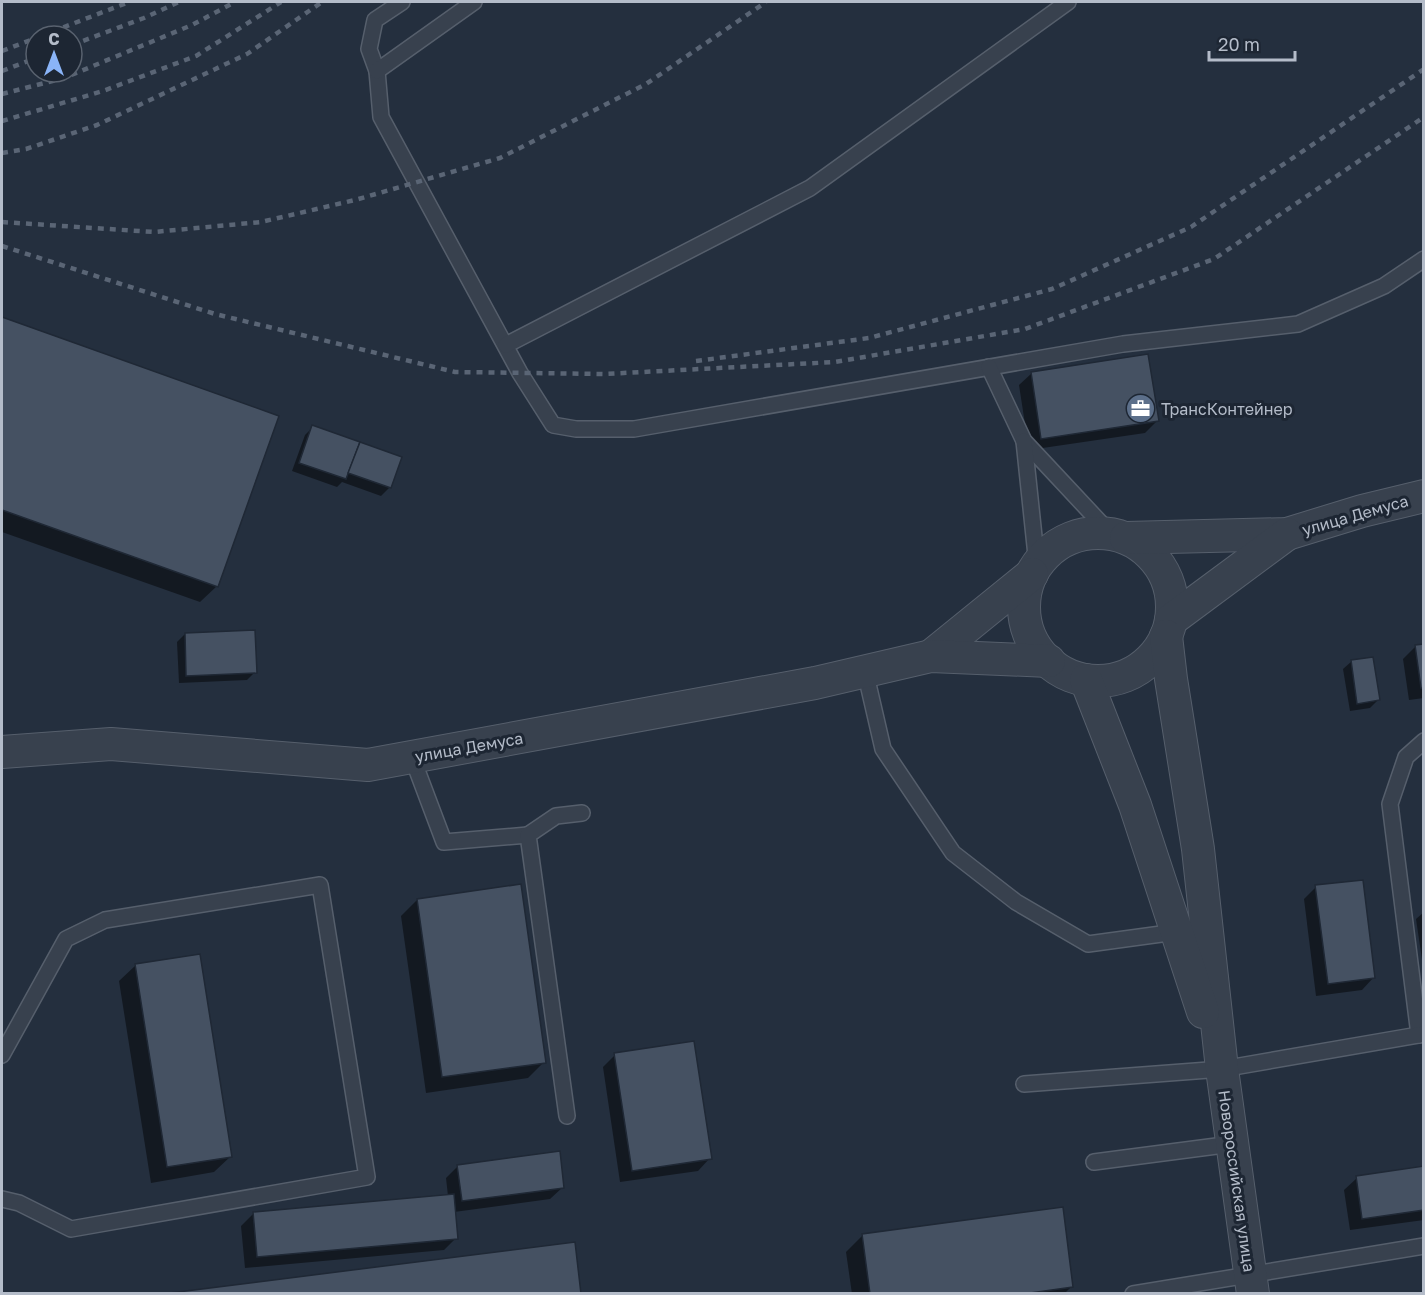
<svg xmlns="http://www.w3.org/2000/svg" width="1425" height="1295" font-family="'Golos Text',sans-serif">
<rect width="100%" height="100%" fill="#242f3e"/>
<g fill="#0007">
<path d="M2 319 277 417 217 586 200 602 2 532Z"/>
<path d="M1032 373 1157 421 1145 433 1029 450 1019 385Z"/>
<path d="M313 427 400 458 389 488 381 496 342 482 337 487 292 471 305 435Z"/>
<path d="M185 634 255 672 247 680 179 683 177 642Z"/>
<path d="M1424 645V698L1409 700 1403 659 1415 647Z"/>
<path d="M1352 661 1378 700 1370 708 1350 711 1343 669Z"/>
<path d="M1316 887 1374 977 1362 990 1316 996 1304 899Z"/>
<path d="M417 900 544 1062 528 1078 426 1093 401 916Z"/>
<path d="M1424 912V973L1416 919Z"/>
<path d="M136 965 231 1156 214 1172 151 1183 119 981Z"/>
<path d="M1424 985V1017L1416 993Z"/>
<path d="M615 1055 710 1158 698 1171 620 1182 603 1067Z"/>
<path d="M458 1166 563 1187 550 1199 454 1212 456 1238 444 1250 245 1268 241 1226 254 1213 448 1196 446 1178Z"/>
<path d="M1424 1168V1220L1350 1230 1344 1190 1357 1178Z"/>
<path d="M862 1236 1072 1286 1064 1294H852L846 1252Z"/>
</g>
<g fill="#455162" stroke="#1f2835" stroke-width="1.5">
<path d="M2 317 279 416 218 587 2 510Z"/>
<path d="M1148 354 1159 421 1041 439 1031 372Z"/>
<path d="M312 425 360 442 346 479 299 463Z"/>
<path d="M360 442 402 457 391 488 348 473Z"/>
<path d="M255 630 257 673 186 676 185 633Z"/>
<path d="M1424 644V688H1421L1415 645Z"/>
<path d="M1373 657 1380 700 1357 704 1351 660Z"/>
<path d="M1363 880 1375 978 1328 984 1315 885Z"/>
<path d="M521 884 546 1063 442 1077 417 899Z"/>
<path d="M200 954 232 1157 167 1167 135 964Z"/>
<path d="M694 1041 712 1159 632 1171 614 1053Z"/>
<path d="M560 1151 564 1188 462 1201 457 1165Z"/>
<path d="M1424 1166V1210L1362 1219 1356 1176Z"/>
<path d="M454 1194 458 1239 257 1257 253 1212Z"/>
<path d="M1063 1207 1073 1287 1023 1294H870L862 1234Z"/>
<path d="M575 1242 581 1294H162Z"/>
</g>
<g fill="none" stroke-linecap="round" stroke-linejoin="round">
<defs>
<g id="service">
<path d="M402 2 375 20 369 49 377 71 381 117 520 373 553 425 576 429H634L1123 344 1298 324 1384 286 1424 259"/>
<path d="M377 71 474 2"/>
<path d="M506 345 810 188 1068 2"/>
<path d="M989 367 1024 441 1110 533"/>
<path d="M1024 441 1037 565"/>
<path d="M865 671 883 749 953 853 1016 902 1088 944 1176 932"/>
<path d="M412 757 444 842 528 835"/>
<path d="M1419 1035 1390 804 1406 757 1424 741"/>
<path d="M2 1055 66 939 105 920 320 885 367 1177 71 1229 19 1203 2 1199"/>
<path d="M1024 1084 1222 1069 1424 1034"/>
<path d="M567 1116 528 835 556 816 582 813"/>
<path d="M1094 1162 1232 1144"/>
<path d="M1133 1294 1424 1246"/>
</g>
<g id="minor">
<circle cx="1098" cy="607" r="74"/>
<path d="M1126 538 1287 534 1362 511 1424 496"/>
<path d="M1171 620 1287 534"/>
<path d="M1166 636 1171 679 1198 849 1222 1069 1253 1294"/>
<path d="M931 656 1032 574"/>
<path d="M1086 680 1135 805 1203 1012"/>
<path d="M2 752 111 744 368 765 815 683 931 656 1049 661"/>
</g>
</defs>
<use href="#service" stroke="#565f6c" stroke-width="18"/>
<use href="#minor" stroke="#565f6c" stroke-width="34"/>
<use href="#service" stroke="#38414e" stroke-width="15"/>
<use href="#minor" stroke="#38414e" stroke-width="32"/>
<g stroke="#5a6575" stroke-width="4.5" stroke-dasharray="6 6" stroke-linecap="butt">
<path d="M41 36 129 2"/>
<path d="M72 45 144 18 179 2"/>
<path d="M2 51 36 38"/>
<path d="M2 71 36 58"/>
<path d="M2 94 64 78 192 25 235 2"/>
<path d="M2 121 103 91 196 56 281 2"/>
<path d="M2 153 26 149 97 125 247 54 322 2"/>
<path d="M2 222 154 232 261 222 355 200 500 158 646 84 766 2"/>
<path d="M2 246 215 314 455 372 604 374 835 362 1025 329 1214 259 1424 117"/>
<path d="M696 361 869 338 1052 289 1191 227 1424 69"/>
</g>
</g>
<defs>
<symbol id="office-disc" viewBox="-11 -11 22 22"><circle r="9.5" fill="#5c6f8a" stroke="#1d2633"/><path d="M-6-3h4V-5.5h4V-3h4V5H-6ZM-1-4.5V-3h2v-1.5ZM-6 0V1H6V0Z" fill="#fff"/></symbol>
</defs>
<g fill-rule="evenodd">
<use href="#office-disc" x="1124" y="392" width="33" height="33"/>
</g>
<g text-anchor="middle" stroke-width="6" stroke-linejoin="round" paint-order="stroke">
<g font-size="16" fill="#b4bcc9" stroke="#1d2633" text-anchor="start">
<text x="1161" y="415">ТрансКонтейнер</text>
</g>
<g font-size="16" fill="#b4bcc9" stroke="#1d2633">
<text transform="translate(1355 515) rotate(-16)" y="6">улица Демуса</text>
<text transform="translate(469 747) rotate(-10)" y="6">улица Демуса</text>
<text transform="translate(1237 1181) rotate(82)" y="6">Новороссийская улица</text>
</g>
</g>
<rect width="1425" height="1295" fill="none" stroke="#b4bcc9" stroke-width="6"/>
<g transform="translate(54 54)"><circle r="28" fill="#1d2633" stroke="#59626f" stroke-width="1.5"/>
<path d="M0-4.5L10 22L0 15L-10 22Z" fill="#8ab4f8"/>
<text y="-9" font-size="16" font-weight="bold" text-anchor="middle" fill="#b4bcc9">С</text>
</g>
<path d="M1209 51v9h86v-9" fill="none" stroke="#b4bcc9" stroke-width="3"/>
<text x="1218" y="51" font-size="18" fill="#b4bcc9" stroke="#1d2633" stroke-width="4.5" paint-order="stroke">20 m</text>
</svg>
